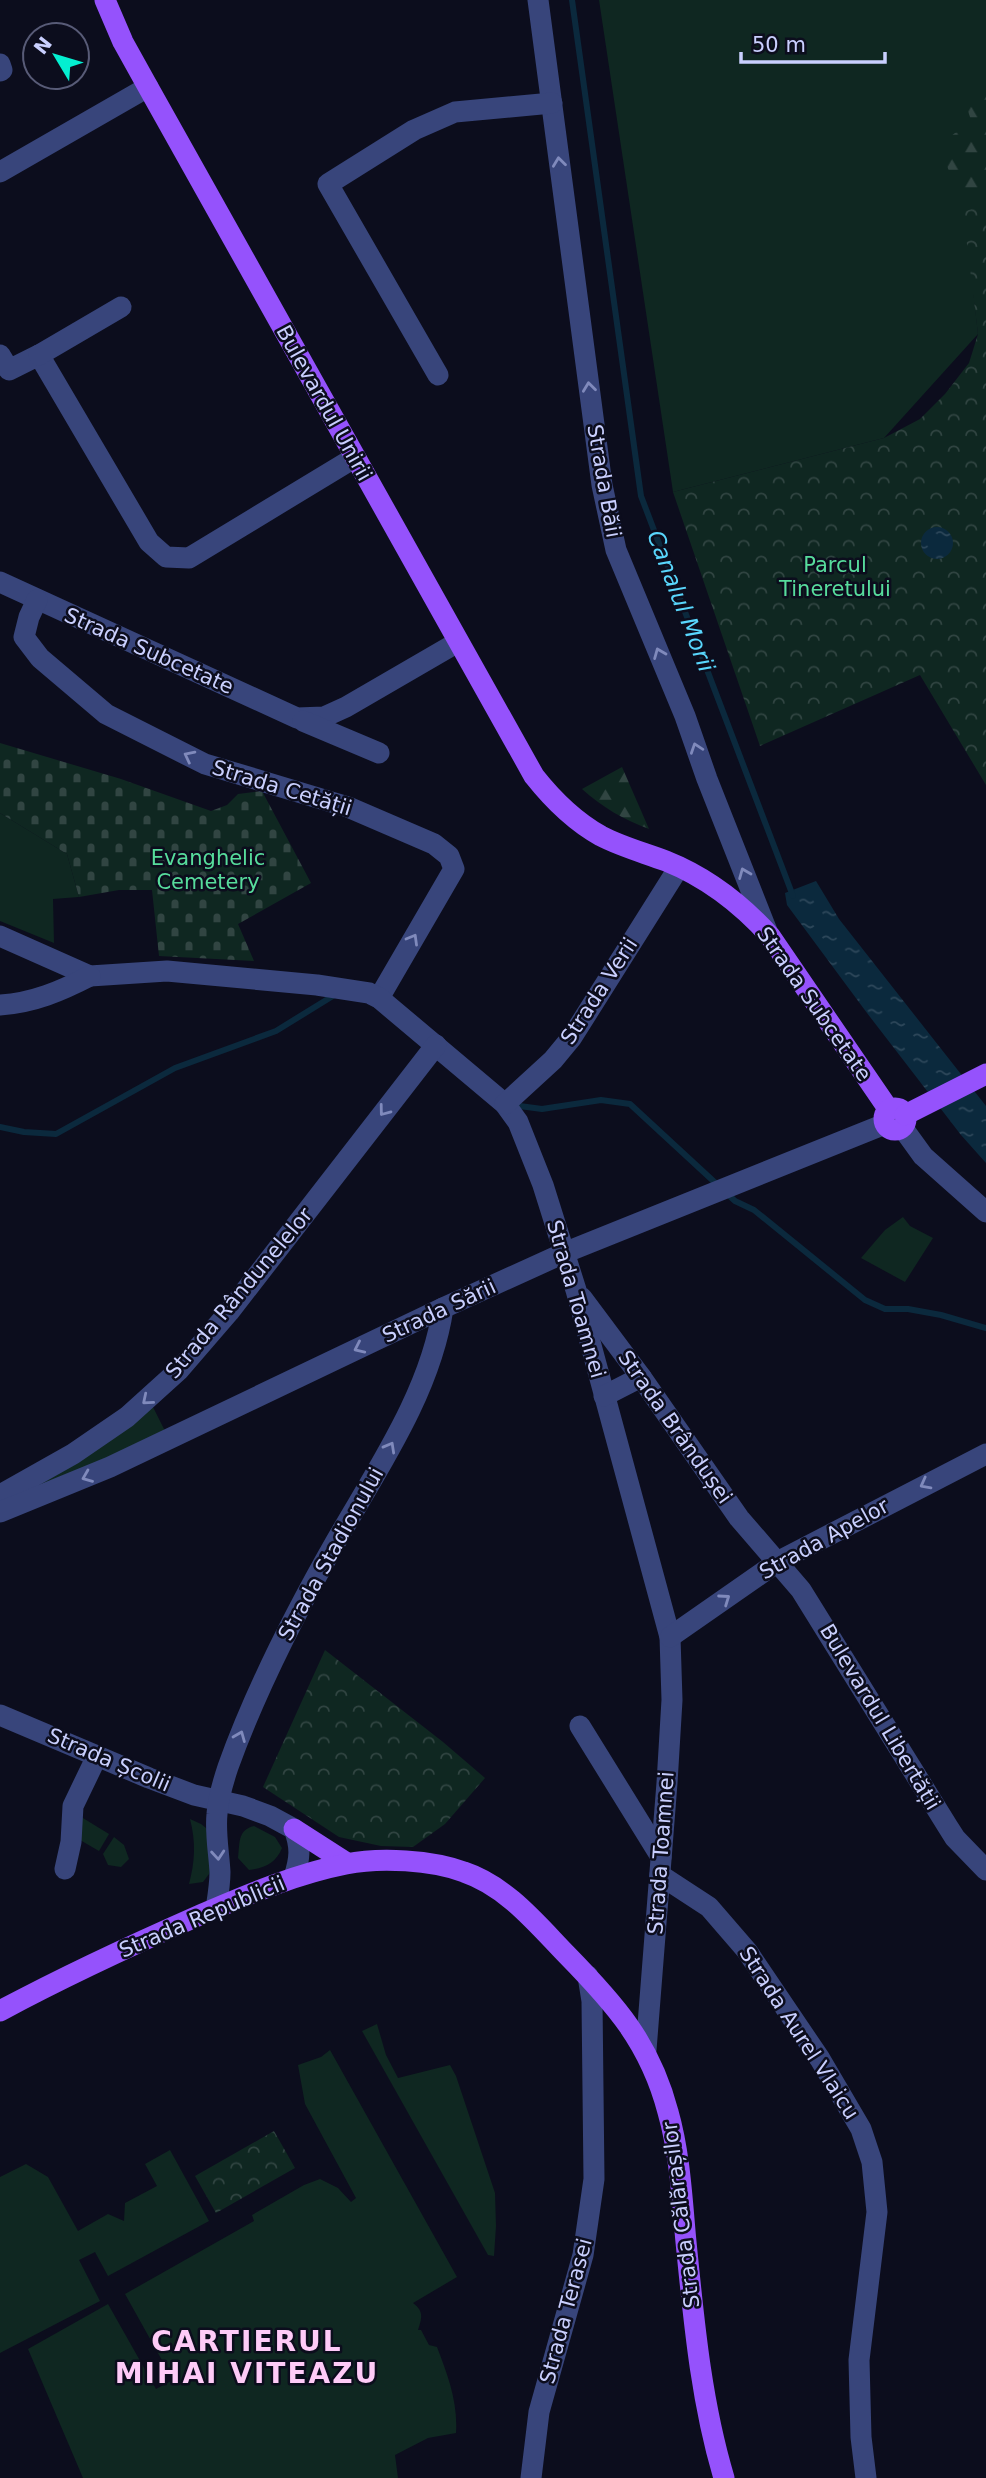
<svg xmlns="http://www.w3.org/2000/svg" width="986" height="2478" font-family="'DejaVu Sans',sans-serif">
<defs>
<pattern id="forest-firs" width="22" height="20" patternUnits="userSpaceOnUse" patternTransform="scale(1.75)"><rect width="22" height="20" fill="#0f2721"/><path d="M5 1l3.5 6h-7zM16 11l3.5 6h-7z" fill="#314542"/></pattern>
<pattern id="cemetery-stones" width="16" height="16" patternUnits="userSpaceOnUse" patternTransform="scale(1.75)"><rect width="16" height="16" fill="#0f2721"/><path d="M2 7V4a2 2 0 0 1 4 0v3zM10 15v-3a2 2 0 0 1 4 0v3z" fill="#314542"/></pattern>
<pattern id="park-crowns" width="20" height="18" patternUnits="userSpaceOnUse" patternTransform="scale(1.75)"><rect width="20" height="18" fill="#0f2721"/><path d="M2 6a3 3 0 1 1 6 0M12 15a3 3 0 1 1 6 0" fill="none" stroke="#314542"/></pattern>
<pattern id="water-ripples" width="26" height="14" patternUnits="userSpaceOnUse" patternTransform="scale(1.75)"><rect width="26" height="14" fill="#0b293d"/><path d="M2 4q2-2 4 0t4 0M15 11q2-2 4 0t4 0" fill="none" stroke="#2d475a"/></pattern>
</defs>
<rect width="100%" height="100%" fill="#0c0d1d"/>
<g fill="#0f2721">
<path d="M599 0H986V204L973 289 978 334 884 438 673 492Z"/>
<path d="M0 813 67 854 79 897 53 899 54 943 0 921Z"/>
<path d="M903 1217 910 1226 933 1238 905 1282 861 1258 885 1230Z"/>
<path d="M153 1407 169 1439 0 1509Z"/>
<path d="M78 1815 109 1834 99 1851 80 1840Z"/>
<path d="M190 1819 201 1824 211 1832 212 1870 203 1882 189 1884C195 1862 196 1842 190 1819Z"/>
<path d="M254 1826 275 1837 282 1848C276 1863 265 1868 249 1870L238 1858C240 1844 237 1830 254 1826Z"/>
<path d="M114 1837 124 1845 129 1859 121 1867 108 1865 103 1854Z"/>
<path d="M377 2024 386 2055 398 2078 450 2065 456 2076 495 2193 496 2226 494 2256 488 2255 362 2031Z"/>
<path d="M330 2050 457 2277 413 2303C424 2311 422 2318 418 2330H421L429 2345 437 2347C448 2376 458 2402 456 2433L428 2438 395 2455 398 2478H83L28 2349 108 2304 156 2389 173 2380 125 2294 254 2221 252 2215 304 2185 320 2179 338 2188 351 2202 356 2198 305 2104 298 2065 321 2057Z"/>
<path d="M170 2150 209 2221 108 2276 95 2252 79 2260 100 2301 0 2353V2177L26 2164 48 2177 78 2231 108 2214 124 2221 125 2203 157 2186 145 2164Z"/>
</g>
<g fill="url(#forest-firs)">
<path d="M974 91 986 92V198C951 188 948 175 942 143L955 133 974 129 965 102Z"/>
<path d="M622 767 649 829C623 819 603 808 582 789Z"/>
</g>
<path fill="url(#cemetery-stones)" d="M0 743 121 779 211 811 227 805 238 794 262 791 311 883 238 924 254 961 159 956 152 890H119L79 897 67 854 0 813Z"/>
<g fill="url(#park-crowns)">
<path d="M986 204V785L920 675 760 746 673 492 884 438 920 419 945 394 969 363 978 334 963 212Z"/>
<path d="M325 1650 443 1742 485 1778 445 1824 413 1847 381 1846 339 1837 263 1787Z"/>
<path d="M274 2131 295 2168 216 2213 195 2176Z"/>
</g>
<g fill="url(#water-ripples)">
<circle cx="937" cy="543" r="16"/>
<path d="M816 881 839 919 986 1106V1163L961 1135 867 1013 787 905 785 893Z"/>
</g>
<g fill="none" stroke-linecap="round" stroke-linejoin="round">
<g stroke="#0b293d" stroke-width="6">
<path d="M572 0 641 496 793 896"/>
<path d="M512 1105 542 1109 601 1100 630 1104 735 1201 754 1210 865 1300 885 1309H908L941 1315 986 1328"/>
<path d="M0 1127 24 1132 56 1134 175 1068 276 1031 336 994"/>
</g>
<g stroke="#38457b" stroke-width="21">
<path d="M538 0 602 485 616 550 685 716 707 779 769 936"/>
<path d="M0 64 2 70 0 71"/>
<path d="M0 172 148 87"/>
<path d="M0 355 9 370 39 355 149 542 166 557 189 558 354 458"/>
<path d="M39 355 121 307"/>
<path d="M438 375 328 184 414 130 455 112 552 103"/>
<path d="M0 582 297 718 324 717 346 707 458 642"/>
<path d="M37 600 29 617 24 637 40 658 106 714 205 764 348 807 434 844 449 856 454 869 379 998"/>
<path d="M303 721 379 753"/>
<path d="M0 936 90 976 167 971 317 985 369 993 379 998 505 1104 518 1122 543 1185 576 1290 670 1637 672 1700 667 1783 646 2050"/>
<path d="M0 1005C33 1003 61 991 90 976"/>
<path d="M505 1104 553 1060 572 1037 679 867"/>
<path d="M902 1127 923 1156 986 1212"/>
<path d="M582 1298 641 1377 739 1518 801 1590 948 1827 955 1838 986 1870"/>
<path d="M604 1396 641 1377"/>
<path d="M0 1495 73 1454 127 1417 179 1370 229 1312 436 1045"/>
<path d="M0 1512 110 1467 443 1308 564 1253 885 1124"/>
<path d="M670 1637 779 1561 986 1454"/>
<path d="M0 1715 149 1778 194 1795 243 1806 270 1816 294 1829C301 1847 300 1859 294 1877"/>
<path d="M580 1726 661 1857"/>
<path d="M65 1869 71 1842 73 1806 97 1756"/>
<path d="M660 1875 709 1907 747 1951 820 2059 861 2129 872 2162 877 2212 859 2360 861 2437 866 2478"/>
<path d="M216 1909C218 1896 220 1884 220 1872 219 1853 215 1833 217 1814 218 1798 223 1782 228 1767 256 1689 294 1615 335 1543 376 1471 431 1392 443 1308"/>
<path d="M531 2478 539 2412 583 2255 594 2179 592 2001 588 1976"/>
</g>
<g stroke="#9552fc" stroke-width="21">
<path d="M105 0 123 42 148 87 534 776C553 800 574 821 601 836 622 847 645 853 666 861 706 877 742 905 770 936L889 1110"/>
<circle cx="895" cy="1119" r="11"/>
<path d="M905 1115 986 1074"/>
<path d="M294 1829 347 1863"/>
<path d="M0 2011C65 1976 132 1945 200 1915 247 1895 295 1874 346 1864 380 1857 432 1860 464 1872 506 1886 536 1923 566 1954 615 2004 650 2043 668 2112 680 2154 682 2199 686 2242 694 2322 701 2401 724 2478"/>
</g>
</g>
<defs><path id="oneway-chevron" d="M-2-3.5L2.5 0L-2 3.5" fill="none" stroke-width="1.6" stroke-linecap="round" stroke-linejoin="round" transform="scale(1.75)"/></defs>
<g stroke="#808abc">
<use href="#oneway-chevron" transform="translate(559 162) rotate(-97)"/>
<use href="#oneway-chevron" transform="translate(589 387) rotate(-97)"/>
<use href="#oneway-chevron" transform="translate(659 653) rotate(-112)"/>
<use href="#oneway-chevron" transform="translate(696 748) rotate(-109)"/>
<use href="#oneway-chevron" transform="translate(189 756) rotate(-153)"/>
<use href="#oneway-chevron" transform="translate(744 873) rotate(-112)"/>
<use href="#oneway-chevron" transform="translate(413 939) rotate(-60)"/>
<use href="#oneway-chevron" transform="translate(384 1111) rotate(127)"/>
<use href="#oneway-chevron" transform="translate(359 1348) rotate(155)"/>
<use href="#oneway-chevron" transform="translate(147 1400) rotate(140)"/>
<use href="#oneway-chevron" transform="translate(390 1447) rotate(-61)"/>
<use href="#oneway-chevron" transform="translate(87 1477) rotate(158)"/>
<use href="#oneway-chevron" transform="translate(925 1484) rotate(152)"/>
<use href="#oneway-chevron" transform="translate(725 1599) rotate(-35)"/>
<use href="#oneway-chevron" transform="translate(240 1736) rotate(-68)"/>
<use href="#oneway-chevron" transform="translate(218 1855) rotate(85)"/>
</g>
<g text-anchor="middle" stroke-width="5" stroke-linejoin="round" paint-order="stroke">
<g font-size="21" fill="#c9cffe" stroke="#0c0d1d">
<text transform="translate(324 403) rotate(61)" y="7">Bulevardul Unirii</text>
<text transform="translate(604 481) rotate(80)" y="7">Strada Băii</text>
<text transform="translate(149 651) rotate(24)" y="7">Strada Subcetate</text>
<text transform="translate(282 788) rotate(17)" y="7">Strada Cetății</text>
<text transform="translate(599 991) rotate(-57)" y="7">Strada Verii</text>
<text transform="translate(814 1004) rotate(55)" y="7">Strada Subcetate</text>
<text transform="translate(239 1293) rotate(-50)" y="7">Strada Rândunelelor</text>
<text transform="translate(576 1299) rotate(74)" y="7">Strada Toamnei</text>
<text transform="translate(439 1311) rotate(-25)" y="7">Strada Sării</text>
<text transform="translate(675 1427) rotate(55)" y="7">Strada Brândușei</text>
<text transform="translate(824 1539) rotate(-29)" y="7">Strada Apelor</text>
<text transform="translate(331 1554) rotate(-61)" y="7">Strada Stadionului</text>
<text transform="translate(880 1717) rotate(59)" y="7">Bulevardul Libertății</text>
<text transform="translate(109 1760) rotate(23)" y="7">Strada Școlii</text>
<text transform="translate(661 1853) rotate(-86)" y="7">Strada Toamnei</text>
<text transform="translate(202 1917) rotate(-23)" y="7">Strada Republicii</text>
<text transform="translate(799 2033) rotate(57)" y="7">Strada Aurel Vlaicu</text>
<text transform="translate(681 2215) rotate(-97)" y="7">Strada Călărașilor</text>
<text transform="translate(566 2311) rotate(-75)" y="7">Strada Terasei</text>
</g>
<g font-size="21" fill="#57dc9c" stroke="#0c0d1d">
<text x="835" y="572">Parcul<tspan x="835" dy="24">Tineretului</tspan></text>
<text x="208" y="865">Evanghelic<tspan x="208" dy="24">Cemetery</tspan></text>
</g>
<g font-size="23" font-style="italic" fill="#59d6fc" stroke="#0c0d1d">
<text transform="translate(681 601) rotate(69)" y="8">Canalul Morii</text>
</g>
<g font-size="28" font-weight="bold" letter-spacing="2" fill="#fecbf7" stroke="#0c0d1d">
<text x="247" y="2351">CARTIERUL<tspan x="247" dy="32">MIHAI VITEAZU</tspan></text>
</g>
</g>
<g transform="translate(56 56) rotate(308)"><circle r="33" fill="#0c0d1d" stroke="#585b77" stroke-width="2"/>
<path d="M0-5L12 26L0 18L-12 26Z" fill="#04efd1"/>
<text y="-10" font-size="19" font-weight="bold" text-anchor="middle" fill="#c9cffe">N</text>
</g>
<path d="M741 52v10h144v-10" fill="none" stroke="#c9cffe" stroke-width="3.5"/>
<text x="752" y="52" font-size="21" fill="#c9cffe" stroke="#0c0d1d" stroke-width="5" paint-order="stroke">50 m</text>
</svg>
